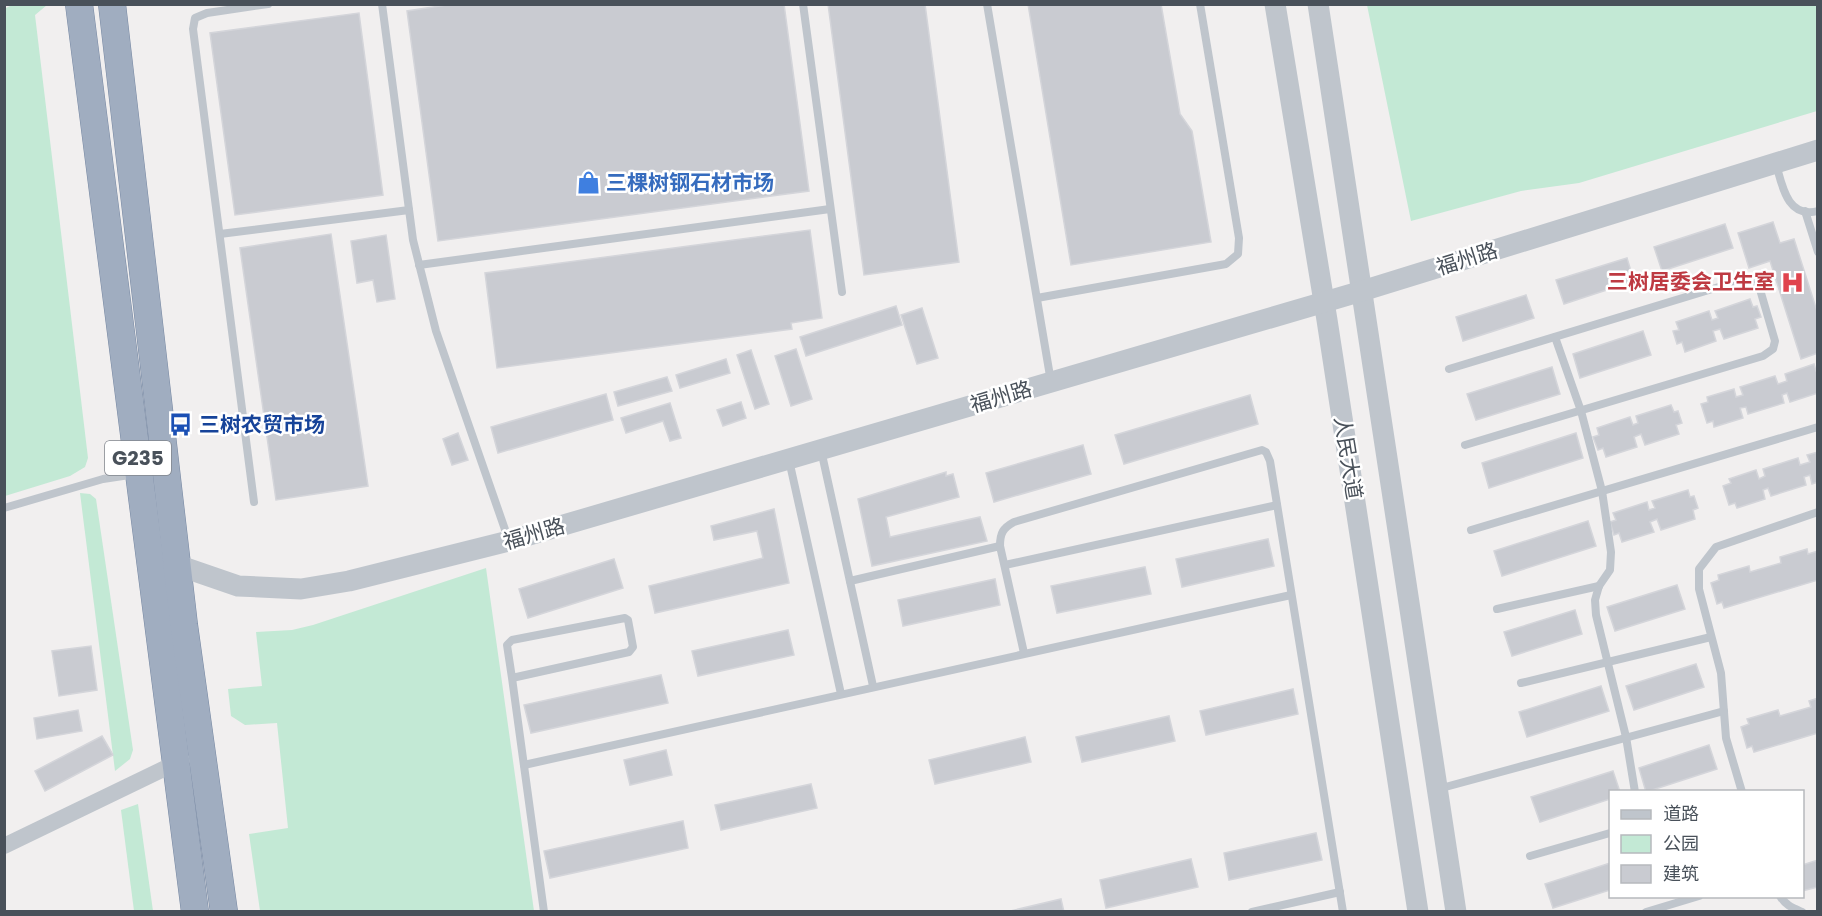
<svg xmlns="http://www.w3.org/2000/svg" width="1822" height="916" font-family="Poppins,'Noto Sans SC',sans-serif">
<rect width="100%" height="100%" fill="#f1efef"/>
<g fill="#c3e9d5">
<path d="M12 5H47L35 15 88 458 85 467 70 476 5 496 4 9Z"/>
<path d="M1367 5H1817V111L1579 183 1521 191 1411 221Z"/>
<path d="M80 493 90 494 96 499 133 750 130 759 115 771Z"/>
<path d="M486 568 534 911H260L249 834 288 828 277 723 245 725 231 716 228 689 262 686 256 632 292 630 313 625Z"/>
<path d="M138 804 153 911H134L121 810Z"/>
</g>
<g fill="#c9cbd1" stroke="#d4d5da" stroke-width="1.5">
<path d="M453 4H784L809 191 438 241 407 11Z"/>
<path d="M828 4H925L959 262 864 275Z"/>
<path d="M1028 4H1161L1180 114 1192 131 1211 242 1071 265Z"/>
<path d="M359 13 383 195 235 215 210 33Z"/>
<path d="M1773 222 1780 243 1794 239 1818 314V353L1801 359 1770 261 1749 268 1738 233Z"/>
<path d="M1725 224 1733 248 1662 271 1654 247Z"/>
<path d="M810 230 822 318 791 323 792 329 497 368 485 273Z"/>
<path d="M331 234 368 486 276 500 240 248Z"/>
<path d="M386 235 395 299 377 302 373 280 357 283 351 241Z"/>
<path d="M1627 258 1634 281 1564 304 1556 280Z"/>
<path d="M1526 295 1534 318 1463 341 1456 317Z"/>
<path d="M1750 299 1753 307 1757 306 1761 317 1755 319 1758 328 1724 339 1720 329 1713 331 1716 341 1685 352 1682 342 1677 344 1673 331 1679 330 1676 322 1709 311 1712 320 1718 318 1715 311Z"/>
<path d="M896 306 902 325 806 356 800 337Z"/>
<path d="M922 308 938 358 917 364 901 315Z"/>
<path d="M1643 331 1651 355 1580 378 1573 354Z"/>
<path d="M796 349 812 399 791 406 775 356Z"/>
<path d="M751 350 769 404 755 409 737 355Z"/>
<path d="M726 359 730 373 680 388 676 375Z"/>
<path d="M1814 364 1816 371 1818 370V393L1790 402 1787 393 1782 395 1784 403 1748 414 1746 407 1740 408 1743 418 1714 427 1713 421 1707 423 1701 404 1708 402 1707 397 1734 389 1736 397 1743 395 1740 387 1775 376 1778 384 1787 381 1785 374Z"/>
<path d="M1552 367 1560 394 1476 420 1467 394Z"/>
<path d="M667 377 672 391 618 406 614 392Z"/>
<path d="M606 394 613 420 498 453 491 427Z"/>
<path d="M1250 395 1258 424 1124 464 1115 435Z"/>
<path d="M741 402 746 418 723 426 717 410Z"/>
<path d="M670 403 681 438 670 441 663 421 626 433 621 418Z"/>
<path d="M1671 405 1674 412 1678 411 1682 423 1676 425 1679 434 1645 445 1641 434 1634 437 1637 447 1606 457 1603 448 1598 450 1593 437 1599 435 1597 428 1630 417 1633 425 1638 423 1636 416Z"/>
<path d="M458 433 468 460 452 465 443 439Z"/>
<path d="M1576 433 1583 458 1489 488 1482 463Z"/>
<path d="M1083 445 1091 474 994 502 986 473Z"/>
<path d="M1818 452V482L1812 484 1810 475 1804 477 1806 485 1771 496 1768 488 1763 490 1765 499 1737 508 1735 503 1729 505 1723 486 1731 483 1729 479 1756 470 1759 479 1765 476 1763 469 1798 458 1800 465 1810 462 1807 455Z"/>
<path d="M946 472V476L953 474 959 497 886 517 890 537 980 517 987 541 872 566 858 499Z"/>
<path d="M1688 490 1690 497 1694 496 1698 508 1693 510 1695 519 1661 530 1657 519 1650 522 1654 532 1622 542 1619 533 1614 535 1610 522 1616 520 1613 513 1647 502 1649 510 1655 508 1652 501Z"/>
<path d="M774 509 789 583 655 613 649 586 763 558 757 531 714 540 711 526Z"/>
<path d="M1588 521 1596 546 1502 576 1494 551Z"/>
<path d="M1268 539 1274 566 1182 587 1176 559Z"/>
<path d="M1807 549 1808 554 1818 551V580L1724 608 1722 602 1717 604 1711 583 1719 580 1718 575 1749 566 1750 572 1781 563 1780 557Z"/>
<path d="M614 559 623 588 528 618 519 589Z"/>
<path d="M1145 567 1151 594 1057 613 1051 586Z"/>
<path d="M995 579 1000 605 903 626 898 600Z"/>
<path d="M1677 585 1685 609 1615 631 1607 607Z"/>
<path d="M1575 610 1582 634 1512 656 1504 632Z"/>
<path d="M788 630 794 655 698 676 692 651Z"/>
<path d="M91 646 97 690 59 696 52 651Z"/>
<path d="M1696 664 1704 687 1634 710 1626 686Z"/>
<path d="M661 675 668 703 531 733 524 705Z"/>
<path d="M1601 686 1609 711 1527 737 1519 712Z"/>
<path d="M1293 689 1298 714 1206 735 1200 711Z"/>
<path d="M1818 698V733L1754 752 1752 746 1747 748 1741 727 1749 724 1747 719 1778 710 1780 716 1811 707 1809 701Z"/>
<path d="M78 710 82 731 37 739 34 718Z"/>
<path d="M1169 716 1175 741 1082 762 1076 737Z"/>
<path d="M102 736 113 755 45 791 35 771Z"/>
<path d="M1025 737 1031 762 935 784 929 760Z"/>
<path d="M1709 745 1717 769 1646 792 1639 768Z"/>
<path d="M666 750 672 775 630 785 624 760Z"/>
<path d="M1613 771 1620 792H1610V799L1540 822 1531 797Z"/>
<path d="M811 784 817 808 721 830 715 805Z"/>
<path d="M683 821 688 848 550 878 544 851Z"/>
<path d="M1316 833 1322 860 1229 880 1224 853Z"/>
<path d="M1191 859 1198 887 1106 908 1100 880Z"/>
<path d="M1818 860V887L1802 891V865Z"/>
<path d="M1610 863V890L1553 908 1545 884Z"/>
<path d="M1061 899 1064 912H1006Z"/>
</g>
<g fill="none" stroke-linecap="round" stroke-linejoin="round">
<defs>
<g id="trunk">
<path d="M79 4 195 912"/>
<path d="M112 4 184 625 224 912"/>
</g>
</defs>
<use href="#trunk" stroke="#7889a3" stroke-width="28"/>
<g stroke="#bfc5cc" stroke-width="8">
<path d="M382 4 413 240 436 331 509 541"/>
<path d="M803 4 842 292"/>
<path d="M987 4 1051 382"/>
<path d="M1776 164C1782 185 1787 219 1818 211"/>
<path d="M1805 211 1818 252"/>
<path d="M220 234 409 210"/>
<path d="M419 265 830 209"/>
<path d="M1037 298 1226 264 1238 254 1239 238 1200 4"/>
<path d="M1555 337 1581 411 1602 491 1611 552 1610 570 1599 586 1595 600 1596 615 1626 737 1635 792"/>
<path d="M1449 369 1745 279 1753 280 1759 286 1775 341 1773 349 1763 356 1465 445"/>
<path d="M821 450 873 686"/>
<path d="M789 460 841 694"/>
<path d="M254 502 193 29 195 18 207 13 268 4"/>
<path d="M4 508 103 479 136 474"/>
<path d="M1471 530 1818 427"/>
<path d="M1005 565 1277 505"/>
<path d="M850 581 1000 546"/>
<path d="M1497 609 1599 586"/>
<path d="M1024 653 1000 546C1000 533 1003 528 1014 522L1262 450 1266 452 1270 461 1343 912"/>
<path d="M512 678 629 652 633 647 628 620 625 618 512 640 507 645 512 678 544 912"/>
<path d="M1521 683 1711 637"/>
<path d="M524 765 1291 595"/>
<path d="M1438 789 1724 711"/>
<path d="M1742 792 1726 738 1721 673 1699 589V569L1716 547 1818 512"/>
<path d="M1530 856 1610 833"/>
<path d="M1780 896C1785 905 1793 908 1802 912"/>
<path d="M1252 912 1340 892"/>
<path d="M1646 912 1699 896"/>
</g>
<path stroke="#bfc5cc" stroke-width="16" d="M4 846 182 760"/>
<g stroke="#bfc5cc" stroke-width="21">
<path d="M1275 4 1327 320 1418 912"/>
<path d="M1318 4 1456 912"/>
<path d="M177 565 238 586 301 589 349 581 509 541 1362 291 1818 150"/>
</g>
<use href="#trunk" stroke="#a0adc0" stroke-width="27"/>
</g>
<defs>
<symbol id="shop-bare" viewBox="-9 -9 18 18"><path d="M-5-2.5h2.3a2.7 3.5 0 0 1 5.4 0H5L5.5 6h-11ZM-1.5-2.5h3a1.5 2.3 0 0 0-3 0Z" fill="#3f7fe0" stroke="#fff" stroke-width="2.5" paint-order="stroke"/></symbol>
<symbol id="hospital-bare" viewBox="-9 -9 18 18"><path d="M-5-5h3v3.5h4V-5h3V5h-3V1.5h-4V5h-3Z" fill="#e0444e" stroke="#fff" stroke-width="2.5" paint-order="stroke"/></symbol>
<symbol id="bus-bare" viewBox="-9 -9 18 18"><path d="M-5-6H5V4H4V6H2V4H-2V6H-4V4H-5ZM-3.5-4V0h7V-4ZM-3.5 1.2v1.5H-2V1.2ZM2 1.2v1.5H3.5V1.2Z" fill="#1a4fb4" stroke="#fff" stroke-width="2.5" paint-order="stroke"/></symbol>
</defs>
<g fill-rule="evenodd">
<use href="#shop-bare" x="572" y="166" width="33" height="33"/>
<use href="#hospital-bare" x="1776" y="266" width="33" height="33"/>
<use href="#bus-bare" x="164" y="408" width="33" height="33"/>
</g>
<g text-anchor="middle" stroke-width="5" stroke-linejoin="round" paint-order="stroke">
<rect fill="#fff" stroke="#80858c" stroke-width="1.5" x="105" y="441" width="66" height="34" rx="4.5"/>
<g font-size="20" font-weight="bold" fill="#49515a">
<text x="138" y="465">G235</text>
</g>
<g font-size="21" font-weight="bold" fill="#366cbe" stroke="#fff" text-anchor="start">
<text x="606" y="190">三棵树钢石材市场</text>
</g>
<g font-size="21" fill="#49515a" stroke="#fff">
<text transform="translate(1467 259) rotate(-17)" y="7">福州路</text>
<text transform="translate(1001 397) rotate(-16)" y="7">福州路</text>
<text transform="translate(1348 458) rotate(81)" y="7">人民大道</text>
<text transform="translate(534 534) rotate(-16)" y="7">福州路</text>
</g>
<g font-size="21" font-weight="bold" fill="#be3a42" stroke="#fff" text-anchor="end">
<text x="1775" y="289">三树居委会卫生室</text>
</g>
<g font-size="21" font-weight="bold" fill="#164399" stroke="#fff" text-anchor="start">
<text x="199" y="432">三树农贸市场</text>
</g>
</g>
<rect width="1822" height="916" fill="none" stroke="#49515a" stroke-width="12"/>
<rect x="1609" y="790" width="195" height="108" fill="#ffffff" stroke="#b6b9bd" stroke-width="1.5"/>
<rect x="1621" y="810" width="30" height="9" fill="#bfc5cc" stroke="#b6b9bd" stroke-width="1.5"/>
<text x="1663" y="820" font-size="18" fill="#49515a">道路</text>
<rect x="1621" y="835" width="30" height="18" fill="#c3e9d5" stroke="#b6b9bd" stroke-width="1.5"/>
<text x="1663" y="850" font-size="18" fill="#49515a">公园</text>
<rect x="1621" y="865" width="30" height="18" fill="#c9cbd1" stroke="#b6b9bd" stroke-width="1.5"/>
<text x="1663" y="880" font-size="18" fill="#49515a">建筑</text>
</svg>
